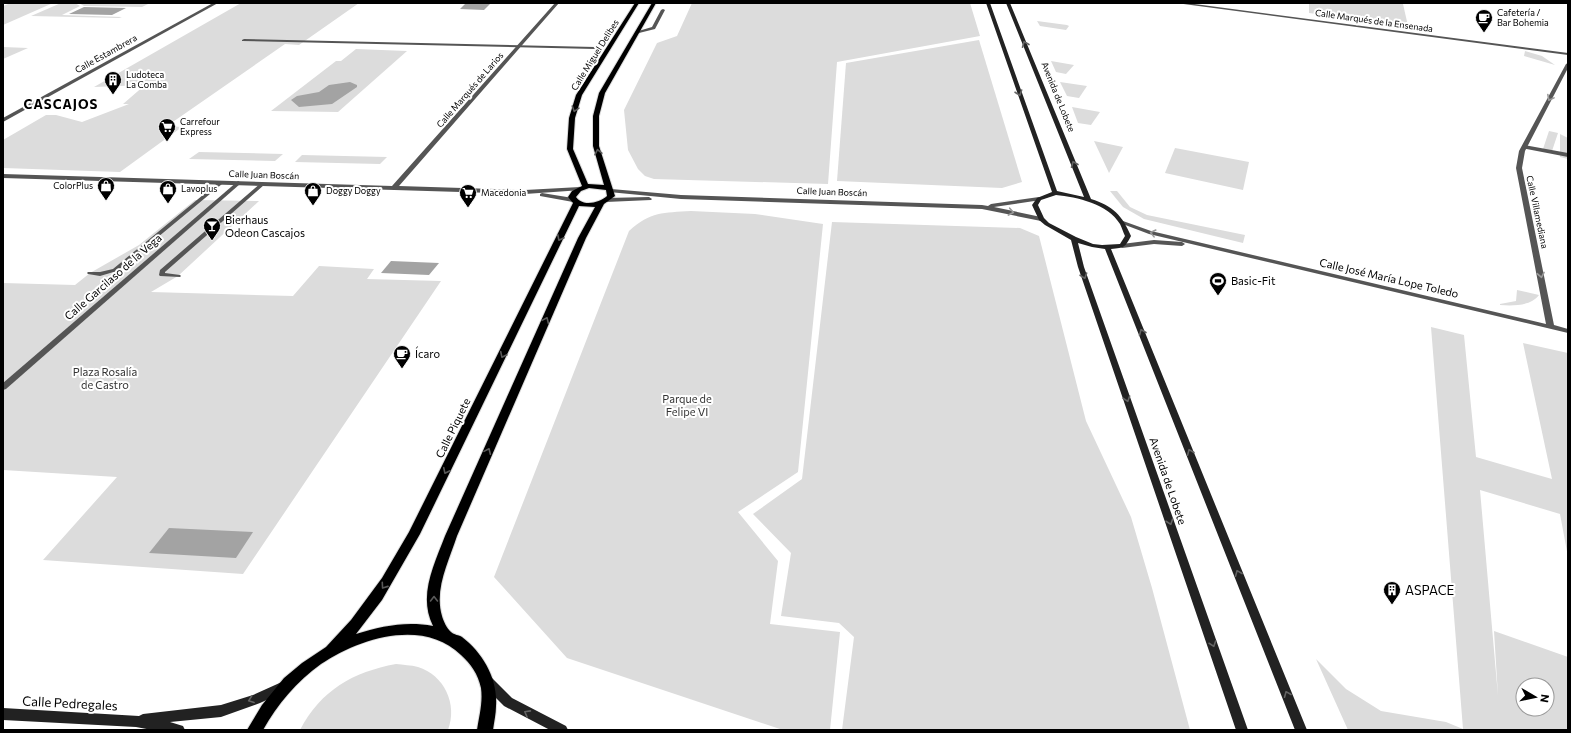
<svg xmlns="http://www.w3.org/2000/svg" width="1571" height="733" font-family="Commissioner,sans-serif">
<rect width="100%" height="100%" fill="#fff"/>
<g fill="#dcdcdc" fill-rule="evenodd">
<path d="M11 3H53L3 25V6Z"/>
<path d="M61 3H75L80 6 62 15 122 17 119 18 31 16Z"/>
<path d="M79 3H150L142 7 84 6Z"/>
<path d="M241 3H359L299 45 285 44 167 126 182 127 120 172 3 168V140L46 115H56L82 122 129 104H123L145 85 94 87Z"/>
<path d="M692 3H970L980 36 837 62 828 184 654 179 645 176 638 169 628 150 624 110 657 43 677 36Z"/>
<path d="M1309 3 1403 4 1408 26 1309 13Z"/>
<path d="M1037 21 1067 25 1069 26 1066 30 1040 26Z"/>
<path d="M979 40 1022 182 1002 188 837 181 846 63Z"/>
<path d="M3 47 28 48 3 59Z"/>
<path d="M356 49 407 51 338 112 271 111 336 61H341Z"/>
<path d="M1525 51 1542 56 1555 65 1524 56Z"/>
<path d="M1051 61 1074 65 1066 74 1056 72Z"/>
<path d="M1060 82 1087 86 1079 98 1067 96Z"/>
<path d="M1072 107 1100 112 1091 125 1078 123Z"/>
<path d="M1549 131 1558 133 1552 151 1543 149Z"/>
<path d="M1560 134 1568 138V159L1560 157Z"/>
<path d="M1094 141 1123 147 1109 173Z"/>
<path d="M1175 148 1249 162 1243 190 1165 173Z"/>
<path d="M199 152 283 154 275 161 189 159Z"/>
<path d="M302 155 387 157 380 164 295 162Z"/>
<path d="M1110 191H1117L1130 207 1147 215 1245 235 1243 243 1144 219 1123 207Z"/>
<path d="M195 200 259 201 178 276 151 292 293 296 319 266 374 269 367 279 441 281 243 574 43 560 117 477 3 470V283L75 285 90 273 139 245Z"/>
<path d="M691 211 755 214 823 224 798 472 738 512 778 561 770 624 840 632 830 730H783L567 658 494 577 629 231C651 211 663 213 691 211Z"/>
<path d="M832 222 1020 228 1039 236 1086 421 1131 517 1152 588 1190 730H842L854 637 839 623 781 616 791 553 753 514 802 479Z"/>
<path d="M1517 290 1539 295C1531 306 1513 306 1500 305V304L1516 301Z"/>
<path d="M1431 327 1464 335 1476 457 1552 479 1523 343 1568 353V557L1560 514 1480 490 1498 696 1494 631 1568 657V730H1348L1316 659 1346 689 1381 711 1446 722 1463 729ZM1523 685H1547V709H1523Z"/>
<path d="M396 664C403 665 411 665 418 667 444 675 458 704 448 730H300C321 690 353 672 396 664Z"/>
</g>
<g fill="#a3a3a3">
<path d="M466 3H491L484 10 460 9Z"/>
<path d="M84 7 126 8 112 15 69 14Z"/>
<path d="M350 82 357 85V87L332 104 299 107 291 100 297 96 319 92 329 85Z"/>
<path d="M391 261 439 263 429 275 381 273Z"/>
<path d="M169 528 253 532 236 558 149 553Z"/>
</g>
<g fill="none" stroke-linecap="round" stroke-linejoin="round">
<defs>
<path id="primary" d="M635 3H639L582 95 575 118 573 149 588 184 604 185 593 146V116L599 93 652 3H656L605 93 599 116V146L615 196 604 204 586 238 457 536C449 561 434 589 442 616 443 620 447 629 451 632 454 635 459 635 462 637 483 653 498 679 496 706 496 714 494 722 493 730H477C479 716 483 703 481 688 478 674 471 664 461 655 423 618 360 638 321 664 297 681 277 705 263 730H247L262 705 284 678 302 663 326 647 351 620 382 578 409 532 573 203 568 197 572 191 582 186 567 149 569 118 576 95ZM589 188 606 190 607 196C599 203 583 207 576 197L581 191ZM579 206 595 207 578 238 445 536C434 565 418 596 433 626 406 621 382 626 356 634L382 600 420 534Z"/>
</defs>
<use href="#primary" stroke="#dbdbdb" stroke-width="2"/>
<path fill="#555" fill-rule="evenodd" d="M663 9 665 10 655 29 635 34V32L652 27 661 10Z"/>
<g fill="#555" fill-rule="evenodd">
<path d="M244 39 595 47 597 48 595 49 242 41V40Z"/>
<path d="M1524 145 1568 153V157L1522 148V146Z"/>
<path d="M220 181 222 182V184L117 271 100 276 88 274 87 273 88 272H100L113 269Z"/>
<path d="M238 181 240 182V184L6 389 3 390V383Z"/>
<path d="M262 182 265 184 264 185 165 272V273L180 275 181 276 180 277 160 276 159 275 160 270Z"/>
</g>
<g fill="#555" fill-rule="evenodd">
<path d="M213 3H218L3 122V118Z"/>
<path d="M555 3H559L399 186 525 190 580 187 583 189 582 190 525 194 3 178V174L392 186Z"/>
<path d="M1176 3H1187L1568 53V55Z"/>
<path d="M1568 63V68L1525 151 1522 168 1554 325 1568 329V333L1149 234 1120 223 1123 221 1151 231 1546 324 1516 168 1519 151 1566 64Z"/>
<path d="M611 189 681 195 982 205 988 206 991 204 1039 197 1041 198V200L994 207 1041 217 1044 219 1041 221 982 209 681 199 609 192V190Z"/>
<path d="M542 193 573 198 576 200 573 202 540 196V194Z"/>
<path d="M649 197 652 199 651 200 606 202 603 200 606 198Z"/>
<path d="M1154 240 1182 242 1185 244 1182 246 1154 244 1122 248 1119 246 1122 244Z"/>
</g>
<g fill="#222" fill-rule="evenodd">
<path d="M986 3H990L1057 191 1084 197 1006 3H1010L1091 199C1113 206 1122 215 1131 236 1125 247 1125 248 1111 249L1307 730H1295L1105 249 1092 247 1078 243 1084 267 1248 730H1236L1078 267 1071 240 1045 225 1039 220 1032 205 1037 198 1052 192ZM1056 195C1077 197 1108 204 1120 224 1122 228 1123 232 1125 236L1120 244 1102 245 1093 244 1076 237 1049 223 1044 218 1038 205 1041 200Z"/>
<path d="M488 677 492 678 512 698 566 726 568 730H550L504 706 484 686 482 682 484 678Z"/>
<path d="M284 681 288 682 290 686 288 690 260 703 221 717 170 722 183 726 185 730H152L136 727 3 720V708L139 716 143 714 221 705 253 695Z"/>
</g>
<use href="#primary" fill="#000" fill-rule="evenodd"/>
</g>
<defs><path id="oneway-chevron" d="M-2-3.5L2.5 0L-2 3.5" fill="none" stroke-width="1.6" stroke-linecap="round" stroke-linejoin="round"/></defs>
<g stroke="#646464">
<use href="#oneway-chevron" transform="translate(1025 44) rotate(-112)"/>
<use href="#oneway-chevron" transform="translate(1019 93) rotate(71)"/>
<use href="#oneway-chevron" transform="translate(1074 164) rotate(-112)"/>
<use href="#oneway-chevron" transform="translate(1084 276) rotate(71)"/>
<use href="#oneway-chevron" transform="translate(1142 332) rotate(-112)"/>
<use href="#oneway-chevron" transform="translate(1127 399) rotate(71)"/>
<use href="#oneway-chevron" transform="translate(1190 452) rotate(-112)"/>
<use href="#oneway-chevron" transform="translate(1170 522) rotate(71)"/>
<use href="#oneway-chevron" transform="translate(1238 573) rotate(-112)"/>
<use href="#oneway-chevron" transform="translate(1213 644) rotate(71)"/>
<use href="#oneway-chevron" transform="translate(1287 694) rotate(-112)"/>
<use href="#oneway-chevron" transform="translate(251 700) rotate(160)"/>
<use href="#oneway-chevron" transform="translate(527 713) rotate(-151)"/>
</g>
<g stroke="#999">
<use href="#oneway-chevron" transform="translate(1550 98) rotate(118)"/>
<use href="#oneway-chevron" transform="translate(1011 212) rotate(11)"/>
<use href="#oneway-chevron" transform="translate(1153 233) rotate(-166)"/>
<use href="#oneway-chevron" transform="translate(1541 275) rotate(79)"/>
</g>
<g stroke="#595959">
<use href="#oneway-chevron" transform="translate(575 109) rotate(108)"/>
<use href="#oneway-chevron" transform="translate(598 152) rotate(-102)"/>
<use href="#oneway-chevron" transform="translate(560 238) rotate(116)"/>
<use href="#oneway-chevron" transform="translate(546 320) rotate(-66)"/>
<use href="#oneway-chevron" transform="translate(503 355) rotate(116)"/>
<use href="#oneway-chevron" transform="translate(488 451) rotate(-66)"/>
<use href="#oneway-chevron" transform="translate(446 471) rotate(116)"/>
<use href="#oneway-chevron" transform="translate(384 586) rotate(125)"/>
<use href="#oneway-chevron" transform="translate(434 599) rotate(-90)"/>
</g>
<defs>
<symbol id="cafe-pin" viewBox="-11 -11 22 30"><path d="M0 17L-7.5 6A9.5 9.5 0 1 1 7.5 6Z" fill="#000" stroke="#fff"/><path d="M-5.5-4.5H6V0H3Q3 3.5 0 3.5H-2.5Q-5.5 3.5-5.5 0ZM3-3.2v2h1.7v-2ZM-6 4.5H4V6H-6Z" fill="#fff"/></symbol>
<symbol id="building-pin" viewBox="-11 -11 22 30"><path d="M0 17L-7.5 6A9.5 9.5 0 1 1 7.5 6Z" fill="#000" stroke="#fff"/><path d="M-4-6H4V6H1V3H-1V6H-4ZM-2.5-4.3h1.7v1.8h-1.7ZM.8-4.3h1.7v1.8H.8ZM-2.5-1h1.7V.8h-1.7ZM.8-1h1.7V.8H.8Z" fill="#fff"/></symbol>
<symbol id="supermarket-pin" viewBox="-11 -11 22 30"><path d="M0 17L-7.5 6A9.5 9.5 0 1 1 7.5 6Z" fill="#000" stroke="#fff"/><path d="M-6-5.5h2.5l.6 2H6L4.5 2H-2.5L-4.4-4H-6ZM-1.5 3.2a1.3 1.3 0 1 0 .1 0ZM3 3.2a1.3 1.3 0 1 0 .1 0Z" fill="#fff"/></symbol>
<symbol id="shop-pin" viewBox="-11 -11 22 30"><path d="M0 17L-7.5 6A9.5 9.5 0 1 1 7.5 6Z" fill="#000" stroke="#fff"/><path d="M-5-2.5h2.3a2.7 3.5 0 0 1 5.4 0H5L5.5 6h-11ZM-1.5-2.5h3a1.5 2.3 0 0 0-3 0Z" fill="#fff"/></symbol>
<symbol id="bar-pin" viewBox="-11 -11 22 30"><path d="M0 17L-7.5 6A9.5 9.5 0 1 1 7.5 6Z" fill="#000" stroke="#fff"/><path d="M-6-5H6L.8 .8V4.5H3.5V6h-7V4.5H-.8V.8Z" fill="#fff"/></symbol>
<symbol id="stadium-pin" viewBox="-11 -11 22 30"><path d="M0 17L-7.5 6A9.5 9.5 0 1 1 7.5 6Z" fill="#000" stroke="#fff"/><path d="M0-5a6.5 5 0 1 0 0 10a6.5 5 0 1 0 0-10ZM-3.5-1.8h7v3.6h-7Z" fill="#fff"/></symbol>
</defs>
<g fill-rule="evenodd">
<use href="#cafe-pin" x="1474" y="8" width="20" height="27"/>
<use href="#building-pin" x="103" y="70" width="20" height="27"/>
<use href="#supermarket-pin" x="157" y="117" width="20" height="27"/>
<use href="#shop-pin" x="96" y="176" width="20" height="27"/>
<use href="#shop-pin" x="158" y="179" width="20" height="27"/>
<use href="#shop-pin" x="303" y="181" width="20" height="27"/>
<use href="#supermarket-pin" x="458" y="183" width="20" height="27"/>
<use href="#bar-pin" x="202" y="216" width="20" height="27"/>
<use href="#stadium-pin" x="1208" y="271" width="20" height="27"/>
<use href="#cafe-pin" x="392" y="344" width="20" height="27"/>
<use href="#building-pin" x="1382" y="580" width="20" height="27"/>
</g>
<g text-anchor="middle" stroke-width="4" stroke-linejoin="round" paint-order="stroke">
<g font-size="9" fill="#000" stroke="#fff" text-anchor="start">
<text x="1497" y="16">Cafetería /<tspan x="1497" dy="10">Bar Bohemia</tspan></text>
<text x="126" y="78">Ludoteca<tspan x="126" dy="10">La Comba</tspan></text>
<text x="180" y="125">Carrefour<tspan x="180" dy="10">Express</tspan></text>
<text x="93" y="189" text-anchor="end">ColorPlus</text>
<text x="181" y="192">Lavoplus</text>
<text x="326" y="194">Doggy Doggy</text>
<text x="481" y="196">Macedonia</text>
</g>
<g font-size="9" fill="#000" stroke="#fff">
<text transform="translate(1374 21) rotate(8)" y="3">Calle Marqués de la Ensenada</text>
<text transform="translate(106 54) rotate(-29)" y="3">Calle Estambrera</text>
<text transform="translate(595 55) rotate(-58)" y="3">Calle Miguel Delibes</text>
<text transform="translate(470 90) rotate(-49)" y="3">Calle Marqués de Larios</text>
<text transform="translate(1058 97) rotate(68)" y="3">Avenida de Lobete</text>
<text transform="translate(264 175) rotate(2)" y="3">Calle Juan Boscán</text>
<text transform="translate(832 192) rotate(2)" y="3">Calle Juan Boscán</text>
<text transform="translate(1537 212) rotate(78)" y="3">Calle Villamediana</text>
</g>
<g font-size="11" fill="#000" stroke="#fff" text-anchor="start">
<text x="225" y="224">Bierhaus<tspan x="225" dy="13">Odeon Cascajos</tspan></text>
<text x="1231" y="285">Basic-Fit</text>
<text x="415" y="358">Ícaro</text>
</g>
<g font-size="11" fill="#000" stroke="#fff">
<text transform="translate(113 277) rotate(-41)" y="4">Calle Garcilaso de la Vega</text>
<text transform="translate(1389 278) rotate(13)" y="4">Calle José María Lope Toledo</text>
<text transform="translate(453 428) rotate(-64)" y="4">Calle Piquete</text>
<text transform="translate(1168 481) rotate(71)" y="4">Avenida de Lobete</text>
</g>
<g font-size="11" fill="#333" stroke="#fff">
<text x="105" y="376">Plaza Rosalía<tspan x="105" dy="13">de Castro</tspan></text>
<text x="687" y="403">Parque de<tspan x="687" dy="13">Felipe VI</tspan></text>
</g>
<g font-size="13" font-weight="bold" letter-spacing="1" fill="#000" stroke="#fff">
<text x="61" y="109">CASCAJOS</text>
</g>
<g font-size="13" fill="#000" stroke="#fff" text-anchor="start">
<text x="1405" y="595">ASPACE</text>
</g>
<g font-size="13" fill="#000" stroke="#fff">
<text transform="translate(70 703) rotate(3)" y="5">Calle Pedregales</text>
</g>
</g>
<rect width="1571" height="733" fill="none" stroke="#000000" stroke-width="8"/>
<g transform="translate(1535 697) rotate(99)"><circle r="19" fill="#ffffff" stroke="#999999"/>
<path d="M0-3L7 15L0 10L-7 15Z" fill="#000000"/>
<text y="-6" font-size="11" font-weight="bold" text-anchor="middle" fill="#000000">N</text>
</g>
</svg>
